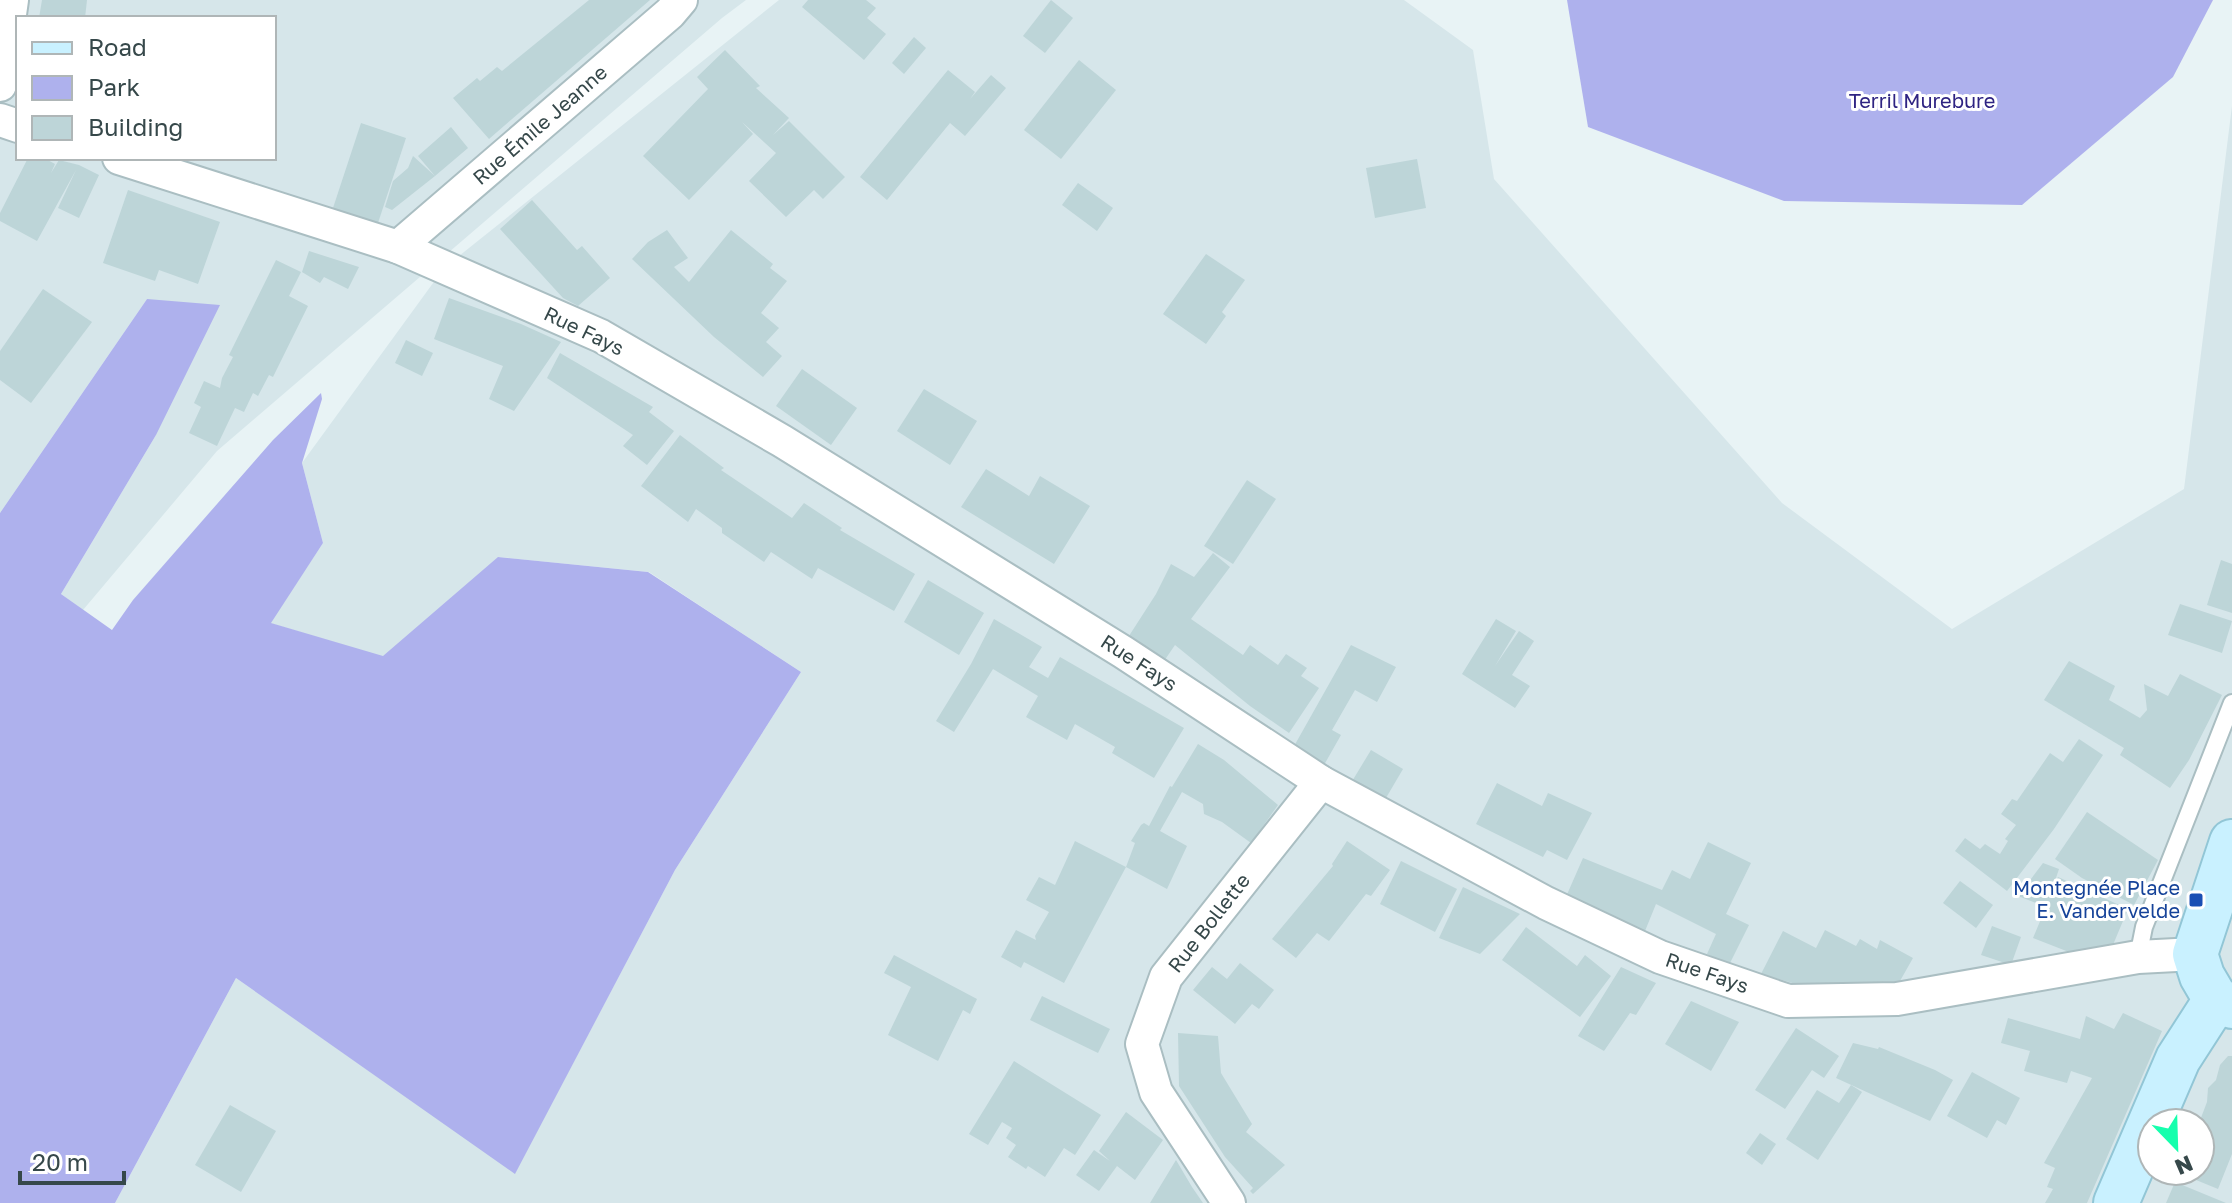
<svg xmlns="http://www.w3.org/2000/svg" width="2232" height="1203" font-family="'Golos Text',sans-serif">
<rect width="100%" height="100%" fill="#e8f3f5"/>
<g fill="#d6e6ea" fill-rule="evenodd">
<path d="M0 0H746L722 18 217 451 83 610 61 594 156 435 147 299 0 513ZM18 18H274V158H18Z"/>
<path d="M779 0H1404L1473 50 1494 179 1782 503 1952 629 2184 489 2232 106V1203H115L236 978 515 1173 675 870 801 672 649 572 499 557 383 657 270 623 323 543 302 463 444 268ZM2152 1123H2200V1171H2152Z"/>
</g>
<g fill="#aeb1ed">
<path d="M1567 0H2213L2173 77 2022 205 1784 201 1588 127Z"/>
<path d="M147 299 220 305 156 435 61 594 112 630 133 600 273 440 321 393 322 399 302 463 323 543 271 623 383 656 498 557 648 572 801 672 675 870 515 1174 236 978 115 1203H0V513Z"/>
</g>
<g fill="#bdd5d8">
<path d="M42 0H87L85 18H39Z"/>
<path d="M589 0H650L489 139 453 98 477 78 480 81 497 67 502 71Z"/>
<path d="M808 0H866L876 8 867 18 886 34 864 60 802 7Z"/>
<path d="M1051 0 1073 18 1045 53 1023 36Z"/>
<path d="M914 37 926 48 904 74 892 63Z"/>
<path d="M725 50 760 86 756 88 789 118 773 135 789 121 845 177 823 199 814 190 786 217 749 181 776 153 742 122 753 134 689 200 643 156 708 89 697 77Z"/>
<path d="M1079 60 1116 90 1061 159 1024 130Z"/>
<path d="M948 70 975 92 970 99 991 75 1006 88 965 136 950 123 887 200 860 177Z"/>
<path d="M361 123 406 138 377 226 332 211Z"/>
<path d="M451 127 468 148 435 176 392 210 385 207 393 181 408 168 413 156 435 176 418 156Z"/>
<path d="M28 158H44L55 164 51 173 59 160 79 165 99 175 79 218 58 208 76 170 37 241 0 221V213Z"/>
<path d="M1417 159 1426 208 1375 218 1366 168Z"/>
<path d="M1078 183 1113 208 1097 231 1062 205Z"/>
<path d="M128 190 220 222 198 284 159 270 155 281 103 263Z"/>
<path d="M532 200 577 250 582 246 610 278 578 306 563 298 500 229Z"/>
<path d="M667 230 688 258 674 267 689 282 731 230 773 264 770 268 787 281 761 313 779 328 766 342 782 356 763 377 714 337 632 259 648 242Z"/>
<path d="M309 251 359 267 348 289 324 277 320 283 302 272Z"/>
<path d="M1206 254 1245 280 1222 312 1226 316 1206 344 1163 314Z"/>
<path d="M276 260 301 272 289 296 308 306 273 377 269 375 258 396 253 393 244 412 235 408 217 446 189 433 201 407 194 403 204 381 220 388 222 378 233 357 229 355Z"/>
<path d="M43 289 92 322 31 403 0 380V351Z"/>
<path d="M449 298 521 324 561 342 514 411 489 399 503 366 434 339Z"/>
<path d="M406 340 433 353 422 376 395 363Z"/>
<path d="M560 353 653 407 649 412 674 431 647 465 623 446 633 435 547 378Z"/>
<path d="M802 369 857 408 831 445 776 406Z"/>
<path d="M924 389 977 421 950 465 897 431Z"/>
<path d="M680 435 724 468 721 470 792 518 804 503 842 528 840 530 915 574 894 611 818 568 812 579 771 552 764 562 722 533V528L696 509 688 522 641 486Z"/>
<path d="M986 469 1029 496 1040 476 1090 506 1054 564 961 507Z"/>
<path d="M1247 480 1276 499 1233 564 1204 546Z"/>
<path d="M1213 553 1230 567 1191 619 1243 655 1250 645 1278 665 1286 654 1307 668 1301 676 1319 688 1289 733 1250 706 1175 645 1162 664 1127 639 1156 594 1171 564 1194 577Z"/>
<path d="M2221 560 2232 564V613L2207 605Z"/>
<path d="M928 580 984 613 959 655 904 622Z"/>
<path d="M2180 604 2232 621 2222 653 2168 635Z"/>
<path d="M994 619 1042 647 1029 667 1048 678 1060 657 1184 728 1154 778 1112 753 1115 747 1075 724 1067 740 1026 717 1038 696 993 669 954 732 936 721 971 664Z"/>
<path d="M1496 619 1516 631 1495 666 1519 631 1534 641 1512 675 1530 686 1515 708 1462 674Z"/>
<path d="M1351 645 1396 667 1377 702 1355 690 1332 730 1341 735 1324 765 1293 748Z"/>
<path d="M2069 661 2115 686 2109 700 2140 718 2147 710 2144 684 2168 696 2180 674 2222 695 2189 760 2170 788 2120 755 2124 748 2044 700Z"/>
<path d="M2079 739 2103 755 2054 829 2007 891 1955 851 1965 838 1980 849 1985 844 2000 854 2008 841 2005 839 2016 825 2001 814 2012 799 2017 801 2050 753 2063 762Z"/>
<path d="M1198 744 1224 760 1278 805 1251 843 1222 822 1204 814 1203 804 1182 792 1160 831 1187 846 1167 889 1126 867 1135 843 1131 841 1141 825 1144 823 1149 826 1170 786 1172 787Z"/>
<path d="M1371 750 1403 769 1383 803 1351 783Z"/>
<path d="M1497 783 1542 806 1548 793 1592 813 1567 860 1547 850 1543 857 1476 824Z"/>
<path d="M2087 812 2158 860 2134 905 2082 878 2055 859Z"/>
<path d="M1075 841 1126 867 1064 983 1024 962 1021 968 1001 957 1016 930 1036 940 1035 936 1049 912 1026 900 1039 877 1055 885Z"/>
<path d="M1347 841 1390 870 1371 896 1366 894 1329 941 1317 933 1296 958 1272 939 1333 866 1332 864Z"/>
<path d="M1708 842 1751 863 1726 914 1749 925 1729 965 1707 954 1716 934 1656 904 1645 931 1565 899 1583 858 1662 890 1672 870 1690 879Z"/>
<path d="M1401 861 1457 889 1435 932 1380 904Z"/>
<path d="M2043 863 2059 869 2051 893 2058 877 2128 909 2110 952 2074 954 2033 938 2046 907 2018 896Z"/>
<path d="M1960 881 1993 905 1976 928 1943 903Z"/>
<path d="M1463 887 1520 914 1480 954 1439 938Z"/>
<path d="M1992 926 2021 937 2011 965 1981 955Z"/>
<path d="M1526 927 1577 966 1585 955 1611 976 1580 1017 1502 960Z"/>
<path d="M1825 930 1856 946 1860 939 1877 949 1880 940 1913 958 1896 988 1796 984 1761 974 1783 931 1816 948Z"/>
<path d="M894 955 977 999 970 1014 963 1010 938 1061 888 1035 911 987 884 973Z"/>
<path d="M1240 963 1274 990 1259 1009 1252 1004 1235 1024 1193 990 1212 967 1227 979Z"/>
<path d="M1621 967 1656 983 1636 1015 1630 1013 1604 1051 1578 1036Z"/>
<path d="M1042 996 1110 1029 1098 1053 1030 1020Z"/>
<path d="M1691 1001 1739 1022 1711 1071 1665 1044Z"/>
<path d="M2123 1013 2162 1031 2087 1203H2045L2053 1189 2047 1187 2055 1168 2044 1163 2092 1078 2071 1071 2067 1083 2024 1071 2030 1051 2001 1043 2008 1018 2080 1039 2086 1016 2114 1029Z"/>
<path d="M1796 1028 1839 1056 1824 1078 1812 1070 1785 1109 1755 1090Z"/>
<path d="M1178 1033 1218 1036 1221 1073 1252 1124 1246 1132 1285 1165 1253 1194 1250 1191 1253 1188 1225 1157 1179 1086Z"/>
<path d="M1853 1043 1878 1049 1879 1047 1935 1070 1953 1080 1930 1121 1836 1078Z"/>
<path d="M2228 1056H2232V1154L2218 1189 2179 1173 2180 1171H2200L2199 1123 2207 1102 2208 1088 2216 1080 2220 1065Z"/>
<path d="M1014 1061 1101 1115 1075 1155 1064 1148 1045 1177 1028 1166 1026 1169 1008 1157 1016 1145 1006 1138 1012 1128 1002 1122 988 1145 969 1134Z"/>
<path d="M1972 1072 2020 1098 2006 1125 1997 1120 1987 1138 1947 1116Z"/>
<path d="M1851 1085 1862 1092 1818 1160 1786 1139 1817 1090 1839 1103Z"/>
<path d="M230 1105 276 1131 241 1192 195 1165Z"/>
<path d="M1126 1112 1163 1140 1135 1180 1117 1166 1099 1191 1076 1175 1094 1150 1110 1161 1099 1151Z"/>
<path d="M1760 1133 1776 1144 1762 1165 1746 1153Z"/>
<path d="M1176 1160 1192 1187 1203 1203H1150Z"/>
<path d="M2175 1182 2226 1203H2166Z"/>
</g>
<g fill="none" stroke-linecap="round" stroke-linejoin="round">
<defs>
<path id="lane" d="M2138 957 2144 927 2232 703"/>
<g id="street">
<path d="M0 85 12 0"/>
<path d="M0 120 18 126"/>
<path d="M119 158 398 247 601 336 782 441 1123 652 1321 782 1546 903 1660 957 1788 1001 1897 999 2138 957 2195 954"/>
<path d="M398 247 670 13 681 0"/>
<path d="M1229 1203 1156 1092 1142 1044 1166 977 1321 782"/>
</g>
<g id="secondary">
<path d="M2232 842 2195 954 2202 976 2216 1000 2232 1006"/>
<path d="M2116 1203 2178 1059 2216 1000"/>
</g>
</defs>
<use href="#lane" stroke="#aabec2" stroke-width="20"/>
<use href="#street" stroke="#aabec2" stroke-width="36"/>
<use href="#secondary" stroke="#92c6d6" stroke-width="48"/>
<use href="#lane" stroke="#fff" stroke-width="16"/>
<use href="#street" stroke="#fff" stroke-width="32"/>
<use href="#secondary" stroke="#c9f1ff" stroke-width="44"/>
</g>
<rect fill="#1a4fb4" stroke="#fff" stroke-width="3" x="2188" y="892" width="16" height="16" rx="4"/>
<g text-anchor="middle" stroke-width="6" stroke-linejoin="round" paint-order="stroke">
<g font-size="20" fill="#2e2382" stroke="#fff">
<text x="1922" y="108">Terril Murebure</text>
</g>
<g font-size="20" fill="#36484a" stroke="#fff">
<text transform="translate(540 125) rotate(-41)" y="7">Rue Émile Jeanne</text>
<text transform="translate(584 331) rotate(26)" y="7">Rue Fays</text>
<text transform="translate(1139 663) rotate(33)" y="7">Rue Fays</text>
<text transform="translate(1209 923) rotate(-52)" y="7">Rue Bollette</text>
<text transform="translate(1707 973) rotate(19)" y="7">Rue Fays</text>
</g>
<g font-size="20" fill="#164399" stroke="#fff" text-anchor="end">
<text x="2180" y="895">Montegnée Place<tspan x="2180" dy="23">E. Vandervelde</tspan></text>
</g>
</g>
<rect x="16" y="16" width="260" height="144" fill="#ffffff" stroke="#afb6b7" stroke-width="2"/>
<rect x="32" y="42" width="40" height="12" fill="#c9f1ff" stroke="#afb6b7" stroke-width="2"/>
<text x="88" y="56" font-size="24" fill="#36484a">Road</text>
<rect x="32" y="76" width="40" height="24" fill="#aeb1ed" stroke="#afb6b7" stroke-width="2"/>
<text x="88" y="96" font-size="24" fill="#36484a">Park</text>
<rect x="32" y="116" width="40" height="24" fill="#bdd5d8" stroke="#afb6b7" stroke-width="2"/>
<text x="88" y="136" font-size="24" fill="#36484a">Building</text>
<g transform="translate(2176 1147) rotate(157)"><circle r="38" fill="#ffffff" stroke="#afb6b7" stroke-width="2"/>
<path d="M0-6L14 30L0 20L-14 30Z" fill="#16ffad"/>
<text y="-12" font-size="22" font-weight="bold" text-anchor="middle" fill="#36484a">N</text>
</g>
<path d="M20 1171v12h104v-12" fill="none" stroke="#36484a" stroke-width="4"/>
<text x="32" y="1171" font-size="24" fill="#36484a" stroke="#ffffff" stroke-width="6" paint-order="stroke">20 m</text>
</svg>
